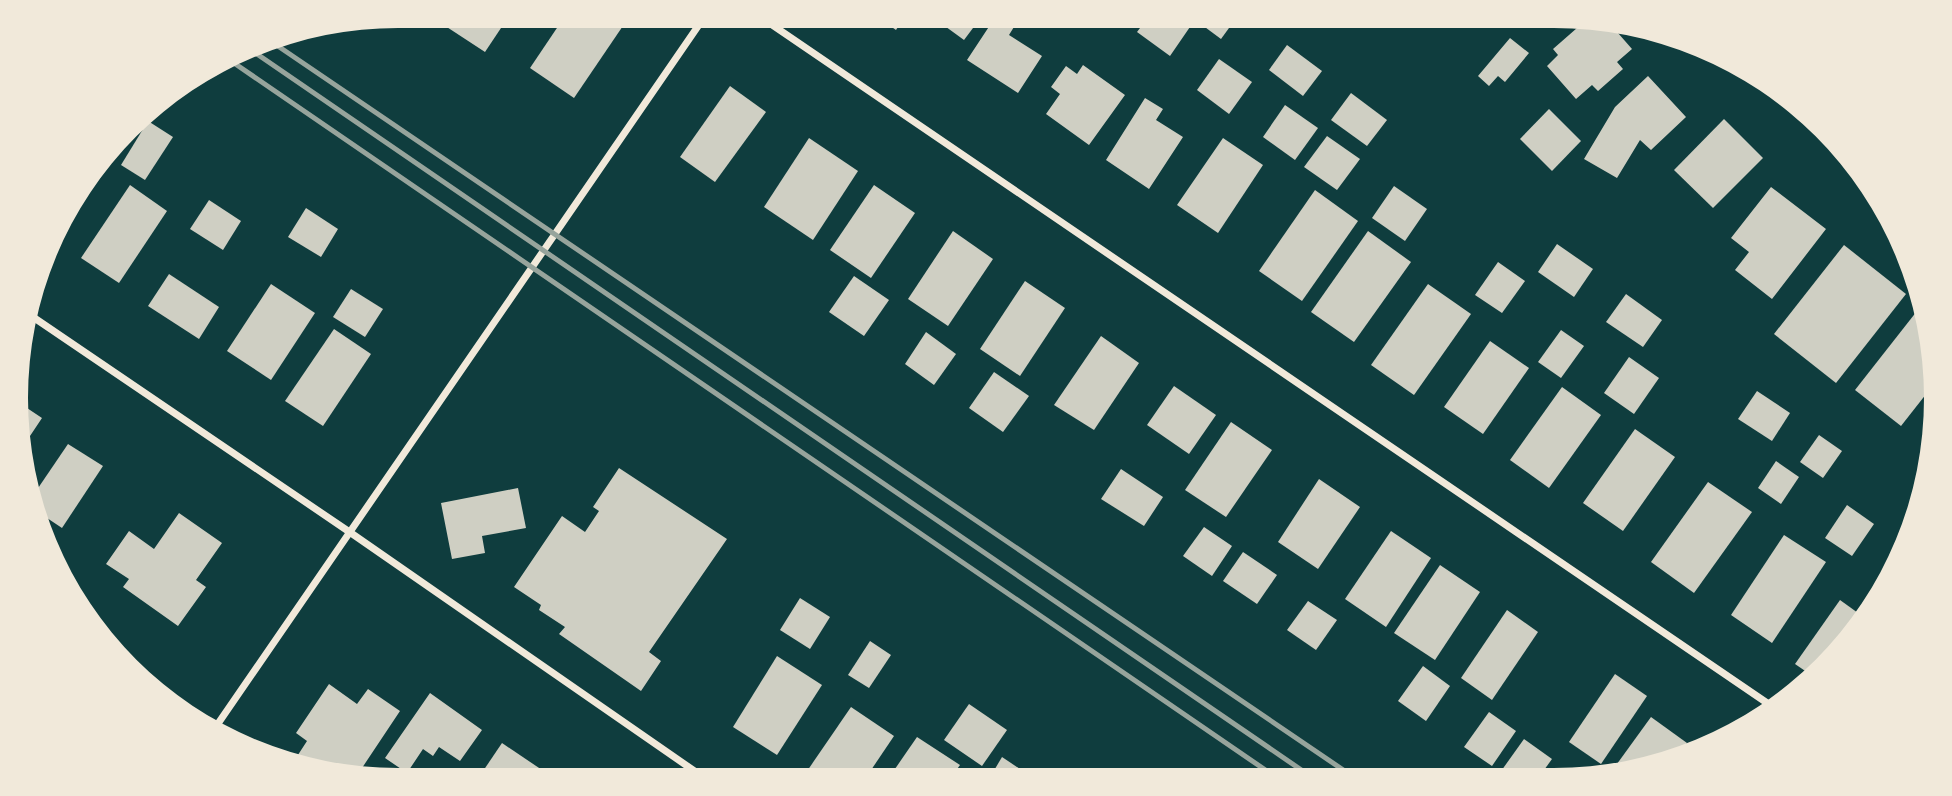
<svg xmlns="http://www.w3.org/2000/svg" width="1952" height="796" font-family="'Golos Text',sans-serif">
<rect width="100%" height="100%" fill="#0f3d3e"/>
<g fill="#cfcfc3">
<path d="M430 16H509L485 52Z"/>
<path d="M565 16 629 17 574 98 530 68Z"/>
<path d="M876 16H905L896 30Z"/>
<path d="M931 16H982L964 40Z"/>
<path d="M996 16H1007L1017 22 1009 35 1042 56 1018 93 967 60Z"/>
<path d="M1149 16H1181L1192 24 1170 56 1137 32Z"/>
<path d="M1190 16H1236L1237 17 1221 39Z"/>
<path d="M1585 21 1611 25 1632 49 1617 62 1623 69 1598 91 1592 85 1576 99 1547 66 1558 55 1553 49Z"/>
<path d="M1510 38 1529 53 1505 82 1498 76 1489 86 1478 76Z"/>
<path d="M1287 45 1322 71 1303 96 1269 70Z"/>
<path d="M1219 59 1252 82 1229 114 1197 90Z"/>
<path d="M1083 65 1125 95 1089 145 1046 114 1060 94 1051 87 1066 66 1077 74Z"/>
<path d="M1648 76 1686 117 1651 150 1640 140 1617 178 1584 159 1615 107Z"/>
<path d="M730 86 766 112 715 182 680 157Z"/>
<path d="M1351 93 1387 120 1367 146 1331 120Z"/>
<path d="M1145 98 1163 109 1156 120 1183 137 1149 189 1106 160Z"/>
<path d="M1285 105 1318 128 1295 160 1263 137Z"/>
<path d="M1549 109 1581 141 1552 171 1520 139Z"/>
<path d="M1724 119 1763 158 1713 208 1674 170Z"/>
<path d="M148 121 173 137 145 180 121 165Z"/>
<path d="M1327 136 1360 159 1337 190 1304 167Z"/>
<path d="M809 138 858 171 813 240 764 207Z"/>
<path d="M1223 138 1263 165 1218 233 1177 205Z"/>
<path d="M123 139 100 178 94 174Z"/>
<path d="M130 185 167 211 119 283 81 258Z"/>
<path d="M874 185 915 213 871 278 830 250Z"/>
<path d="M1394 186 1427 209 1405 241 1372 218Z"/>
<path d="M1771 187 1826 229 1772 299 1735 270 1749 252 1731 238Z"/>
<path d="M1315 190 1358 221 1302 301 1259 271Z"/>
<path d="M78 193 82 195 59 229 67 207Z"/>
<path d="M209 200 241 221 223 250 190 229Z"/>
<path d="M306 208 338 229 321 257 288 237Z"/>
<path d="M953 231 993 259 948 326 908 299Z"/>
<path d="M1368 231 1411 262 1354 342 1311 312Z"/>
<path d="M1557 244 1593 269 1574 297 1538 272Z"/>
<path d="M1844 245 1906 294 1836 383 1774 334Z"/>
<path d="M1498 262 1525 281 1502 313 1475 295Z"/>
<path d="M169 274 219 307 199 339 148 306Z"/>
<path d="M854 276 889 300 864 336 829 312Z"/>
<path d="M1025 281 1065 308 1020 376 980 349Z"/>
<path d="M271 284 315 313 271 380 227 351Z"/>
<path d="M1428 284 1471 314 1414 395 1371 365Z"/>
<path d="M351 289 383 309 365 337 333 317Z"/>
<path d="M1626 294 1662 320 1643 347 1606 322Z"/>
<path d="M1917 311 1935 373 1934 384 1901 426 1855 390Z"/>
<path d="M334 329 371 354 323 426 285 401Z"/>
<path d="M1561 330 1584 346 1561 378 1538 362Z"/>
<path d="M926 332 956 354 934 385 905 364Z"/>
<path d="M1101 336 1139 363 1094 430 1054 405Z"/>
<path d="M1490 341 1529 368 1483 434 1444 407Z"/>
<path d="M1629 357 1659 378 1634 414 1604 393Z"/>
<path d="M994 372 1029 396 1003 432 969 408Z"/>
<path d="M1174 386 1216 415 1189 454 1147 425Z"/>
<path d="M1562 387 1601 415 1549 488 1510 460Z"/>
<path d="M1757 391 1790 413 1772 441 1738 419Z"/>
<path d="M21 404 42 418 22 448V446Z"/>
<path d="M1231 422 1272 450 1226 517 1185 490Z"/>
<path d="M1635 429 1675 457 1623 531 1583 503Z"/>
<path d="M1819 435 1842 451 1823 478 1800 462Z"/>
<path d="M68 444 103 466 62 528 38 512 32 497Z"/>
<path d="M1776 461 1799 477 1781 504 1758 488Z"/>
<path d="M619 468 727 539 649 652 661 661 641 691 559 634 565 627 539 610 541 605 514 587 562 516 585 532 599 511 593 507Z"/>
<path d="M1121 469 1163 497 1144 526 1101 499Z"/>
<path d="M1319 479 1360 507 1318 569 1278 542Z"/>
<path d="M1708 482 1752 512 1694 593 1651 562Z"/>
<path d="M518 488 526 528 482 536 485 553 452 559 441 503Z"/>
<path d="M1847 505 1874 524 1852 556 1825 538Z"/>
<path d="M179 513 222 543 196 580 206 587 178 626 123 587 129 579 106 564 129 531 154 549Z"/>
<path d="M1204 527 1232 546 1212 576 1183 556Z"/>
<path d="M1391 531 1431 558 1386 627 1345 599Z"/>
<path d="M1784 535 1826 562 1772 643 1731 615Z"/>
<path d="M1243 552 1277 575 1257 604 1223 581Z"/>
<path d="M1440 565 1480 592 1435 660 1394 633Z"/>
<path d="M800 598 830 617 810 649 780 630Z"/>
<path d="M1840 600 1865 618 1814 677 1795 664Z"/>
<path d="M1308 601 1337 620 1316 650 1287 630Z"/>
<path d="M1507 610 1538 632 1492 700 1461 678Z"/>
<path d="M870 641 891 655 869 688 848 675Z"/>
<path d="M777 656 822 685 777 755 733 727Z"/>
<path d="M131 662 149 673 146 679Z"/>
<path d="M1423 666 1450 686 1426 721 1398 701Z"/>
<path d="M1615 674 1647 696 1601 764 1569 742Z"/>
<path d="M329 684 357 704 368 689 400 711 358 774 334 768 333 769 299 764 294 761 307 741 296 733Z"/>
<path d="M430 693 482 730 460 761 439 747 433 756 423 749 407 773 385 758Z"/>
<path d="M969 704 1007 730 982 766 944 740Z"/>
<path d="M851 707 894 736 865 779H807L803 777Z"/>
<path d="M1489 712 1516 731 1492 766 1464 747Z"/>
<path d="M1651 717 1687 743 1678 754 1609 775Z"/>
<path d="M917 737 960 765 950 779H888Z"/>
<path d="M1524 739 1552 759 1539 777H1503L1499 774Z"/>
<path d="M502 743 548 774 545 780H477Z"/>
<path d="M1002 757 1023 771 1018 779H989Z"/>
</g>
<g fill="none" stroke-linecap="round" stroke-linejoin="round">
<g stroke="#f1e9da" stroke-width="7">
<path d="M759 16 1773 707"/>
<path d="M30 315 351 533 706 779"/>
<path d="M215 728 705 16"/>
</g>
<g stroke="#97a49c" stroke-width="5">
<path d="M269 40 1355 778"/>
<path d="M251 50 1313 778"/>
<path d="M231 61 1277 778"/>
</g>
</g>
<path d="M0 0H1952V796H0ZM398 28H1554A370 370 0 0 1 1924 398V398A370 370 0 0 1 1554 768H398A370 370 0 0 1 28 398V398A370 370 0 0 1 398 28Z" fill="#f1e9da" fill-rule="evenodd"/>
</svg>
